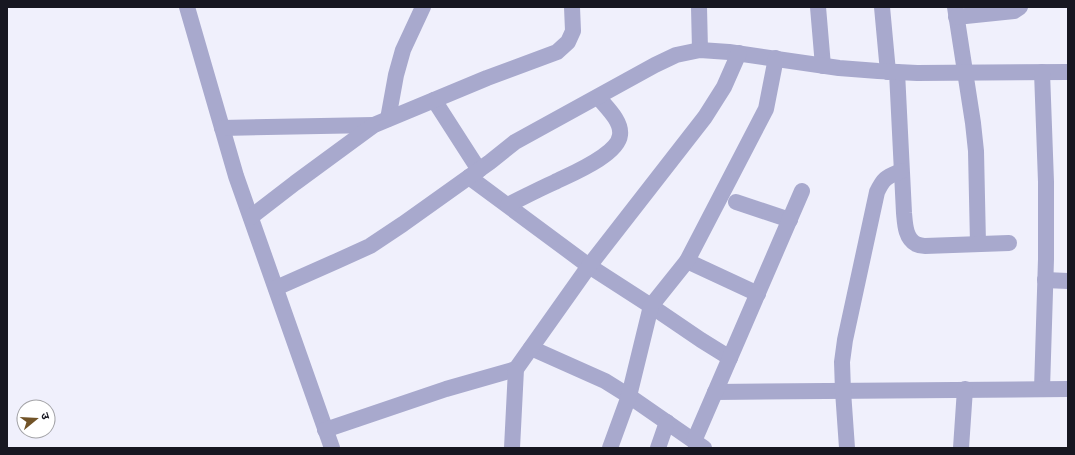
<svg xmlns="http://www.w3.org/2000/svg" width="1075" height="455" font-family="Cabin,'Noto Sans Devanagari',sans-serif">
<rect width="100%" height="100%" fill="#f0f0fc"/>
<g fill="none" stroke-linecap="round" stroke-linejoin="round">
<g stroke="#a8a9cd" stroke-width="16">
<path d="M187 7 236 176 332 448"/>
<path d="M699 7 700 50"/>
<path d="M818 7 823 66"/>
<path d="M882 7 888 72"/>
<path d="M955 7 973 123 976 151 978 244"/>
<path d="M956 17 1014 11 1020 7"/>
<path d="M897 72 904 213C905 223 905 238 916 244 918 245 923 246 925 246L1009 243"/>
<path d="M434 100 479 170"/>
<path d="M388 119 396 75 403 50 423 7"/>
<path d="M222 128 374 125"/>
<path d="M469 177 589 266 651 306 701 340 730 358"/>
<path d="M736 202 790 220"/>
<path d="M508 205C524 197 539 189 555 182 571 174 618 155 620 135 622 121 606 107 598 97"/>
<path d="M251 217 295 183 374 125 487 78 557 52 568 42 573 31 572 7"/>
<path d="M687 261 758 294"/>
<path d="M1045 280 1068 281"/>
<path d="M276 288 337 261 370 246 403 224 490 162 515 142 655 65 676 55 700 50 729 52 839 68 878 71 917 73 1068 72"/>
<path d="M531 348 605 381 629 396 704 448"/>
<path d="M1042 389 1046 259V182L1042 72"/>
<path d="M715 392 1068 389"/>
<path d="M325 430 446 389 516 369"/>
<path d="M694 441 802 191"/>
<path d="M512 448 516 369 589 266 705 117 724 87 739 53"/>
<path d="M610 448 629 396 651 306 687 261 766 109 776 58"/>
<path d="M658 448 667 422"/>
<path d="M847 448 843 391 842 362 845 340 877 192C884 177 887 177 901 171"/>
<path d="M961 448 965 389"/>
</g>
</g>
<rect width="1075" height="455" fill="none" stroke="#171721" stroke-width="16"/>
<g transform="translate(36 419) rotate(72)"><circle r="19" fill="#ffffff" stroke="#a2a2a6"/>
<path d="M0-3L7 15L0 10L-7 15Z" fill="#715327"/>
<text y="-6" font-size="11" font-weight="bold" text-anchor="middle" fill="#171721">उ</text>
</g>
</svg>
